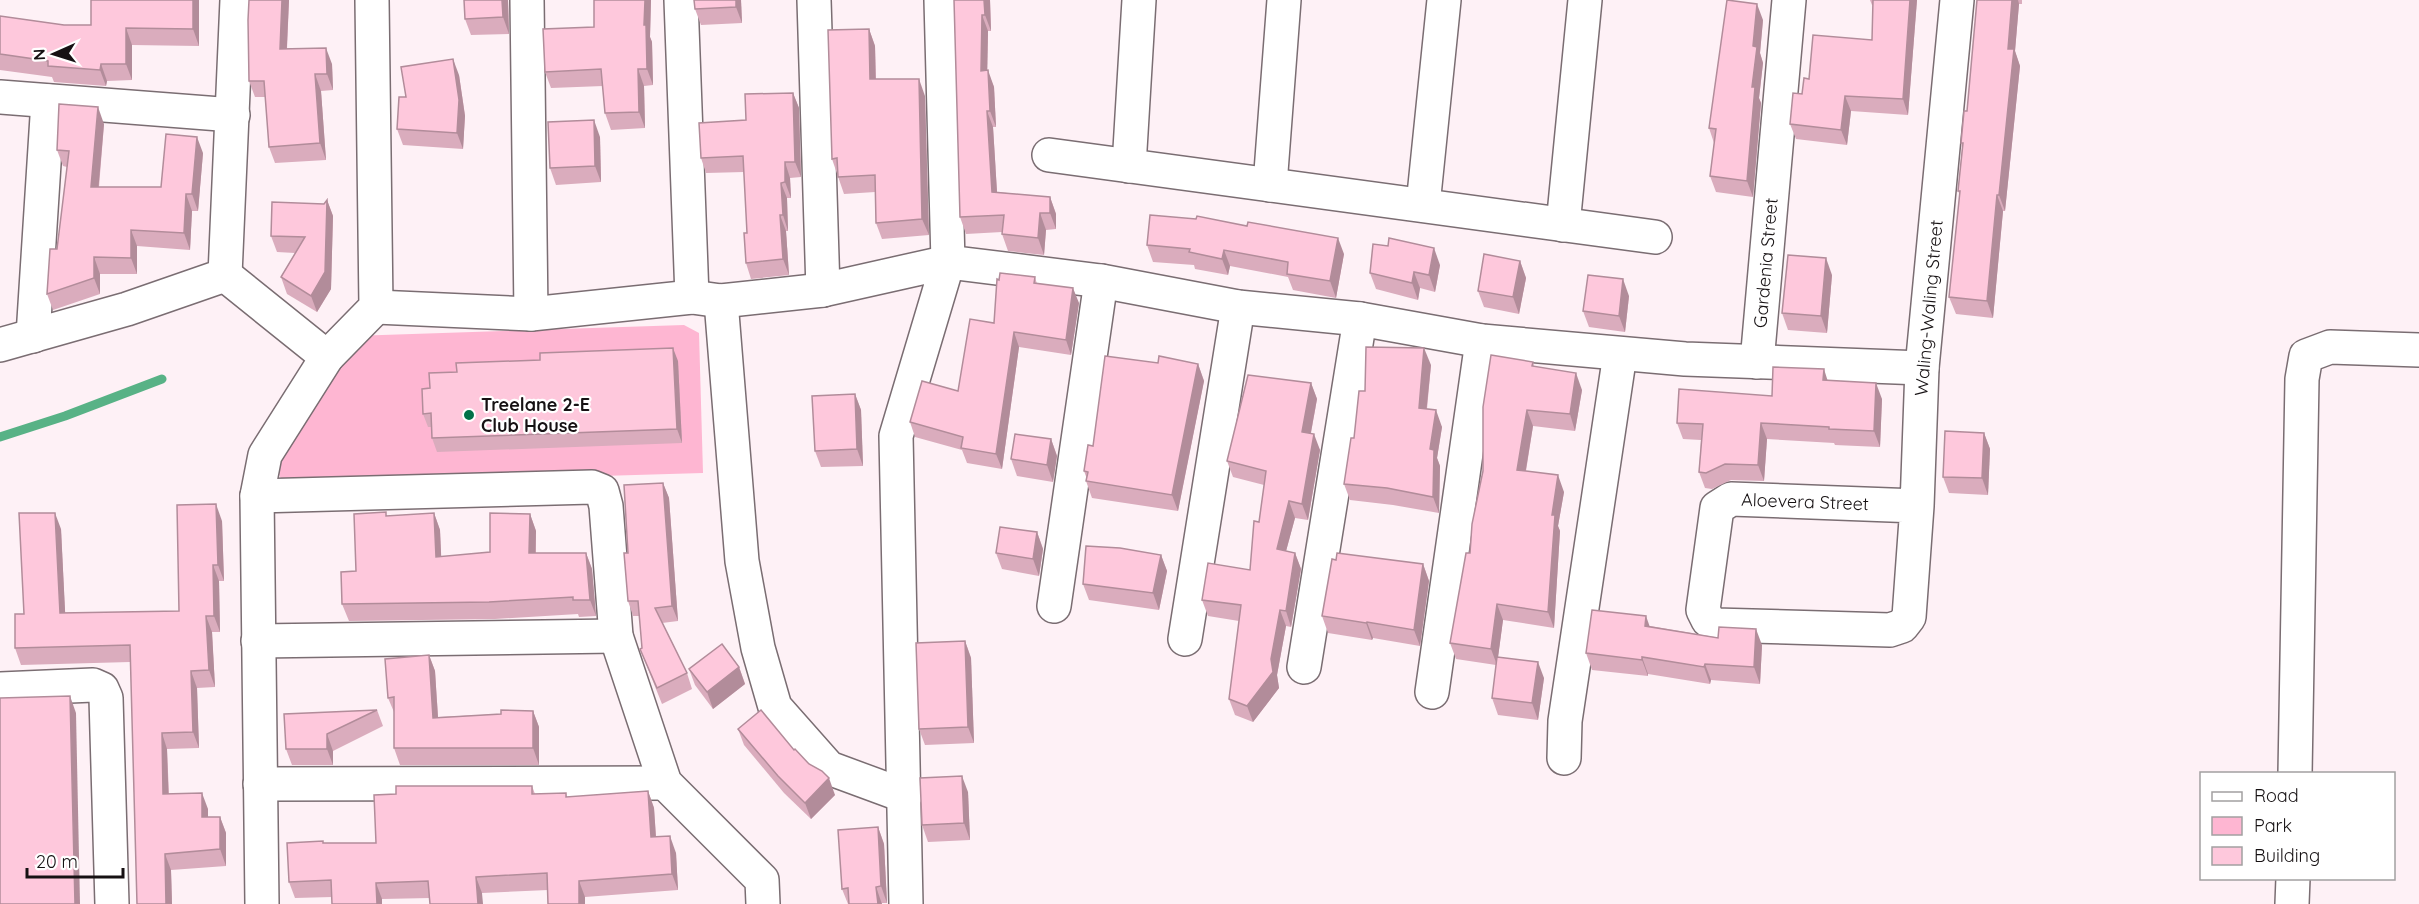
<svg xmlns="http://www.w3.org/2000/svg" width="2419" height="904" font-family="Quicksand,sans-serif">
<rect width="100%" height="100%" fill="#fef1f6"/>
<path fill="#feb6d2" d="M684 325 699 333 703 473 290 485 280 477 276 464 352 336Z"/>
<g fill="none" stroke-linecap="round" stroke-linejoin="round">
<path stroke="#58b286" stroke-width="9" d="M0 437 65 416 162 379"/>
<defs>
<g id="minor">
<path d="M527 0 531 314"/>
<path d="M681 0 692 297"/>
<path d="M814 0 823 290"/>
<path d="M941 0 948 262 1101 281 1238 307 1360 319 1482 341 1685 359 1922 368"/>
<path d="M0 97 233 115"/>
<path d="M1049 155 1655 237"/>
<path d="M1129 166 1139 0"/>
<path d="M1270 185 1284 0"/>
<path d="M1423 205 1444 0"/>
<path d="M1563 225 1585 0"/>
<path d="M225 275 327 357"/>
<path d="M721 301 742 561 758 648 775 707 829 768 905 796"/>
<path d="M376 307 531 314 692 297 721 301 823 290 948 262 896 436 906 904"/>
<path d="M33 336 48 101"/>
<path d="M0 345 127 309 225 275 237 0"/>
<path d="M1757 362 1789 0"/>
<path d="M257 496 592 487 602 491 606 506 616 636 665 783 762 880 763 904"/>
<path d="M1917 506 1731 499 1717 508 1703 610 1708 620 1715 625 1890 630 1902 626 1909 617 1917 506 1922 368 1957 0"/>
<path d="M1054 606 1101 281"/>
<path d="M1185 639 1238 307"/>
<path d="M258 641 616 636"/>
<path d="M1304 667 1360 319"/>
<path d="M0 689 93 685 102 689 106 698 112 904"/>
<path d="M1432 692 1482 341"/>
<path d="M1564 758 1565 721 1620 354"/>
<path d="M2295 774 2302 379 2306 356 2330 347 2419 350"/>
<path d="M260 784 665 783"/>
<path d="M262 904 257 496 265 455 327 357 376 307 372 0"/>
<path d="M2292 904 2293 878"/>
</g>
</defs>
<use href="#minor" stroke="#7a6d72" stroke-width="36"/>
<use href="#minor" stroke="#fff" stroke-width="33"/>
</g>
<g fill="#daacbd">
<path d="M199 0V46L132 45V80L107 81 106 86 54 82 52 77 0 70V16L64 25H91Z"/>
<path d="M249 0H289L287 49 332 64 333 90 321 91 326 160 275 163 269 147 266 97H255L249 81Z"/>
<path d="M508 0 509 34 471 35 465 19Z"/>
<path d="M594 0H651L650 37 652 42 653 85 644 86 645 128 611 130 605 113 603 86 551 88 545 72 594 27Z"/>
<path d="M694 0H741L742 23 701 25 695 9Z"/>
<path d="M954 0H990L991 31H988L987 70 994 87 996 127H993L997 192 1050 197 1056 214V229L1046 230 1044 255 1008 251 1002 234V232L966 234 960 217Z"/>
<path d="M1870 0H1917L1908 115 1851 111 1847 145 1796 139 1790 124 1802 94 1809 79 1872 40 1873 5H1872Z"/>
<path d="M1977 0H2022V4H2019L2015 51 2020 66 2005 211H2003L1993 318 1956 314 1949 297 1960 195 1958 191 1962 148 1961 143 1967 111Z"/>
<path d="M1763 20 1760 53 1763 63 1759 98 1761 103 1753 197 1716 192 1710 176 1714 143 1709 128Z"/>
<path d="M869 29 875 46 876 79 925 96 929 235 882 239 876 223 875 192 844 194 832 159Z"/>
<path d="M459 75 465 116 463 149 403 145 397 129 406 97Z"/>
<path d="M793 93 799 108 801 177 790 178 791 198H787L788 231H786L789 275 751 279 746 263 747 233 744 172 706 173 701 158 746 120Z"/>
<path d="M104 124 99 187H161L203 153 198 211H192L190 250 137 246V274H100V294L53 310 47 294 57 249 67 167 63 166 57 150Z"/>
<path d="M600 137 601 182 556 185 550 168Z"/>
<path d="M327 200 333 216 331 289 317 312 287 294 281 277 295 253 277 252 271 236 324 204Z"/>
<path d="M1147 245 1344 254 1336 298 1293 290 1288 277 1230 266 1228 275 1195 269 1194 265 1153 262Z"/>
<path d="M1520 261 1526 278 1519 314 1484 307 1478 291Z"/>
<path d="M1440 265 1435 292 1420 288 1418 300 1376 289 1370 273Z"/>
<path d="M1832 275 1827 333 1788 330 1782 313Z"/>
<path d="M1035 277 1037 284 1079 303 1071 355 1019 347 1002 469 967 463 962 450 915 437 910 422 958 391 994 323Z"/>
<path d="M1629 296 1625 332 1589 327 1583 311Z"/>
<path d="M678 361 682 443 437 452 432 438V427H428L423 414Z"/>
<path d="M1533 362 1534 366 1582 390 1575 431 1533 426 1526 471 1564 492 1558 526 1560 531 1554 628 1503 620 1498 657 1544 678 1538 720 1498 715 1492 698 1496 665 1456 659 1450 643 1470 553Z"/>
<path d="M1158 363 1198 364 1204 381 1178 511 1092 498 1086 481 1087 479 1084 471 1093 446Z"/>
<path d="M1431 365 1427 409 1442 427 1437 458 1440 466 1439 513 1393 505 1350 500 1344 484 1365 391Z"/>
<path d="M1828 380 1882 399 1880 447 1835 445 1834 443 1767 439 1764 481 1731 480 1712 489 1705 488 1699 472 1701 440 1683 439 1677 423Z"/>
<path d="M1311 383 1317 399 1311 433 1320 450 1308 520 1295 518 1286 551 1295 553 1301 569 1291 627 1286 626 1277 675 1279 688 1253 722 1235 715 1229 699 1239 621 1208 616 1202 600 1250 570 1259 522 1264 485 1233 477 1227 461Z"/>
<path d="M855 394 861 410 863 466 821 467 815 451Z"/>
<path d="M1984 433 1990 449 1988 495 1949 493 1943 477Z"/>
<path d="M1051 439 1057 456 1053 482 1017 476 1011 459Z"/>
<path d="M663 483 669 498 678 621 662 623 687 673 692 689 662 704 640 649 642 648 640 616H633L628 601V553Z"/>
<path d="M434 513 440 530 441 557 490 552 530 514 536 531V553H586L592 569 596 616 579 617 578 614 495 619 349 621 342 604 356 571 387 516Z"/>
<path d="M222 521 224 581H219L220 632H212L215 687 197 688 199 748 167 749 169 794 208 809V817H220L226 833V866L171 870 172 904 130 662 21 665 15 648 24 614 61 529 65 613 179 611Z"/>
<path d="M1037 532 1043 549 1039 576 1002 569 996 553Z"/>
<path d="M1161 555 1167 571 1159 610 1089 600 1083 584Z"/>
<path d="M1336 560 1423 564 1429 581 1420 646 1373 638 1372 640 1328 633 1322 616Z"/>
<path d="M1650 626 1762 645 1760 684 1711 680 1710 684 1648 674V676L1592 670 1586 653Z"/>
<path d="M965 641 971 658 974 743 925 745 919 729Z"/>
<path d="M429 655 435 671 438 717 501 714 533 711 539 727V765H400L394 748V712L388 698Z"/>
<path d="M739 667 745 684 713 709 695 685 689 669Z"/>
<path d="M377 710 383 726 333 751V765H292L286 749Z"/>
<path d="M738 729 794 750 835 795 811 819 784 793 744 745Z"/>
<path d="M532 786 535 794 566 793 567 797 648 791 654 808 656 837 676 853 678 890 585 897 548 890 482 893 430 898 382 899V904H332V897L295 898 289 882 324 843H376Z"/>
<path d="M968 792 970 840 928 842 922 825Z"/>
<path d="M878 827 884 844 887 903H882V904H848L842 889Z"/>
</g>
<g fill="#b28c9a">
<path d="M193 0H199V46L193 29Z"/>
<path d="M282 0H289L286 66 280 49Z"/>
<path d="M502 0H508L509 34 503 17Z"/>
<path d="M645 0H651L650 37 652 42 653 85 647 69 644 25Z"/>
<path d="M736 0H741L742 23 736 7Z"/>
<path d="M984 0H990L991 31 985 15Z"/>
<path d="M1910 0H1917L1908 115 1903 99Z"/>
<path d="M2012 0H2018L2019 4 2015 51 2020 66 2005 211 1999 195 2008 49Z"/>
<path d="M1757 4 1763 20 1760 53 1763 63 1759 98 1761 103 1753 197 1747 181 1752 87 1753 46Z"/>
<path d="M982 15 988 31 987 87 981 71Z"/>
<path d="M126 28 132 45V80L126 64Z"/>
<path d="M869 29 875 46 876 95 870 79Z"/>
<path d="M326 48 332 64 333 90 327 74Z"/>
<path d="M453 59 459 75 465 116 463 149 457 133Z"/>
<path d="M101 64 107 81 106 86 100 70Z"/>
<path d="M638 69 644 86 645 128 639 112Z"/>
<path d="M988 70 994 87 996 127 990 111Z"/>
<path d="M315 74 321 91 326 160 320 143Z"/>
<path d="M919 79 925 96 929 235 922 219Z"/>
<path d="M793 93 799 108 801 177 795 162Z"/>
<path d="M1845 96 1851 111 1847 145 1841 130Z"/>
<path d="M98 107 104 124 97 204 91 187Z"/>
<path d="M987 111 993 127 998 208 992 192Z"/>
<path d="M594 120 600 137 601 182 595 166Z"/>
<path d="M197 137 203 153 198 211 192 194Z"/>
<path d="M785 162 790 178 791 198 785 182Z"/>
<path d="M781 183 787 198 788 231 783 215Z"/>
<path d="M186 194 192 211 190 250 184 233Z"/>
<path d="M1997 195 2003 211 1993 318 1987 301Z"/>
<path d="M1050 197 1056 214V229L1050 213Z"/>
<path d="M327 200 333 216 331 289 317 312 311 296Z"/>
<path d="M1040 213 1046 230 1044 255 1038 238Z"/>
<path d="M780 215 786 231 789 275 783 259Z"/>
<path d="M131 230 137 246V274L131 258Z"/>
<path d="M1338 238 1344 254 1336 298 1330 281Z"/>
<path d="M1434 248 1440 265 1435 292 1429 275Z"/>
<path d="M1224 250 1230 266 1228 275 1222 259Z"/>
<path d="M94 257 100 274V294L94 278Z"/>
<path d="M1826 258 1832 275 1827 333 1821 316Z"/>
<path d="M1520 261 1526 278 1519 314 1513 297Z"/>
<path d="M1414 272 1420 288 1418 300 1412 283Z"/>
<path d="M1623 279 1629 296 1625 332 1619 316Z"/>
<path d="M1073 288 1079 303 1071 355 1066 340Z"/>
<path d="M1014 332 1019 347 1002 469 996 454Z"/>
<path d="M673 348 678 361 682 443 677 429Z"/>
<path d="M1424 348 1431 365 1425 424 1419 408Z"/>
<path d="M1198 364 1204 381 1178 511 1172 495Z"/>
<path d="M1824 369 1829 385 1823 380Z"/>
<path d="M1576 373 1582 390 1575 431 1570 414Z"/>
<path d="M1311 383 1317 399 1308 448 1302 432Z"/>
<path d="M1876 383 1882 399 1880 447 1874 431Z"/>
<path d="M855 394 861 410 863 466 857 449Z"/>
<path d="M1436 410 1442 427 1437 458 1440 466 1439 513 1433 497 1430 449Z"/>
<path d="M1527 410 1533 426 1523 487 1517 470Z"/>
<path d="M1761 423 1767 439 1764 481 1758 465Z"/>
<path d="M1984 433 1990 449 1988 495 1982 478Z"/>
<path d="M1314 434 1320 450 1308 520 1302 504Z"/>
<path d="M1051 439 1057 456 1053 482 1047 465Z"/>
<path d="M1558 475 1564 492 1558 526 1560 531 1554 628 1548 612 1552 515Z"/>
<path d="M663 483 669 498 678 621 672 606Z"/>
<path d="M1289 501 1295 518 1282 566 1277 549Z"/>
<path d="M216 504 222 521 224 581 218 565Z"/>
<path d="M55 513 61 529 66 630 60 613Z"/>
<path d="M434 513 440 530 442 574 436 557Z"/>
<path d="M530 514 536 531 535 570 529 553Z"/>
<path d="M1037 532 1043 549 1039 576 1033 559Z"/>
<path d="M586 553 592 569 596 616 590 600Z"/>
<path d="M1295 553 1301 569 1291 627 1286 611Z"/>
<path d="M1161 555 1167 571 1159 610 1153 593Z"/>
<path d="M1423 564 1429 581 1420 646 1414 630Z"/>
<path d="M213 565 219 581 220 632 214 616Z"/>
<path d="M1497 604 1503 620 1497 665 1491 649Z"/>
<path d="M1280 610 1286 626 1277 675 1279 688 1253 722 1247 706 1271 659Z"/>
<path d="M206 616 212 632 215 687 209 670Z"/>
<path d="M1646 616 1652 633 1645 626Z"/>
<path d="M1367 622 1373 638 1372 640 1366 623Z"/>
<path d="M1756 629 1762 645 1760 684 1754 667Z"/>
<path d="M965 641 971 658 974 743 968 727Z"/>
<path d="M429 655 435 671 439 734 433 718Z"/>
<path d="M1642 657 1648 674V676L1642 660Z"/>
<path d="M1538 662 1544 678 1538 720 1532 703Z"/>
<path d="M1705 664 1711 680 1710 684 1704 667Z"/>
<path d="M739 667 745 684 713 709 707 692Z"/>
<path d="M191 671 197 688 199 748 193 732Z"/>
<path d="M70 696 76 713 80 904H75Z"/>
<path d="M533 711 539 727V765L533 748Z"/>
<path d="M162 733 167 749 169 811 163 794Z"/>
<path d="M327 734 333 751V765L327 749Z"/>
<path d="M962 776 968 792 970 840 964 823Z"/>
<path d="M829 778 835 795 811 819 805 803Z"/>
<path d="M648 791 654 808 657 854 651 837Z"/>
<path d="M202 793 208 809V834L202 817Z"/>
<path d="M220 817 226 833V866L220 849Z"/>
<path d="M878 827 884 844 887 903 881 886Z"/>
<path d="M670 836 676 853 678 890 672 874Z"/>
<path d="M165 854 171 870 172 904H166Z"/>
<path d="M476 877 482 893 483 904H478Z"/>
<path d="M579 881 585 897V904H579Z"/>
<path d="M376 883 382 899V904H377Z"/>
<path d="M876 887 882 904H878Z"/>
</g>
<g fill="#fec8dc" stroke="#b28c9a" stroke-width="1.5">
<path d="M91 0H193V29L126 28V64H101L100 70 48 66V61L0 54V16L64 25H91Z"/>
<path d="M249 0H282L280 49 326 48 327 74H315L320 143 269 147 264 81H249L248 20Z"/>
<path d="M464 0H502L503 17 465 19Z"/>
<path d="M594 0H645L644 25H646L647 69H638L639 112 605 113 601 69 545 72 543 29 594 27Z"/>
<path d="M694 0H736V7L695 9Z"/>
<path d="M954 0H984L985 15H982L981 71 988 70 990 111H987L992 192 1050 197V213H1040L1038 238 1002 234 1004 215 960 217Z"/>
<path d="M1727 0 1757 4 1753 46 1757 47 1752 87H1755L1747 181 1710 176 1716 129 1709 128Z"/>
<path d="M1873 0H1910L1903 99 1845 96 1841 130 1790 124 1793 93 1802 94 1804 78 1809 79 1813 35 1872 40Z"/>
<path d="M1977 0H2012L2008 49H2014L1999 195H1997L1987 301 1949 297 1960 191H1958L1963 143H1961L1964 111H1967Z"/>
<path d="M869 29 870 79H919L922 219 876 223 875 175 838 177 837 158 832 159 828 30Z"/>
<path d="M453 59 459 100 457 133 397 129 399 97H406L401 67Z"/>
<path d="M793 93 795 162H785V182L781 183 783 215H780L783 259 746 263 744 233H747L743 156 701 158 699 123 746 120 745 94Z"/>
<path d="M59 104 98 107 91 187H161L166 134 197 137 192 194H186L184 233 131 230V258L94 257V278L47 294 50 249H57L69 151 57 150Z"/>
<path d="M594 120 595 166 550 168 548 122Z"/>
<path d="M327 200 325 272 311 296 281 277 305 237 271 236 272 202 324 204Z"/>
<path d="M1150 215 1196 219 1197 216 1247 226 1248 222 1338 238 1330 281 1287 274 1288 262 1224 250 1222 259 1189 252 1190 249 1147 245Z"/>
<path d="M1389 238 1434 248 1429 275 1414 272 1412 283 1370 273 1373 244 1388 246Z"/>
<path d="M1484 254 1520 261 1513 297 1478 291Z"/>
<path d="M1788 255 1826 258 1821 316 1782 313Z"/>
<path d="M1000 273 1035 277 1034 283 1073 288 1066 340 1014 332 996 454 961 448 963 437 910 422 922 381 958 391 970 319 994 323 997 279 999 280Z"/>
<path d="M1588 275 1623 279 1619 316 1583 311Z"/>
<path d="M1366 347 1424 348 1419 408 1436 410 1430 449 1434 450 1433 497 1387 488 1344 484 1351 438H1354L1359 391H1365Z"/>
<path d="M673 348 677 429 432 438 431 413 423 414 422 389 430 388 429 373 457 372 456 363 540 360V353Z"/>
<path d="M1491 355 1533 362 1532 366 1576 373 1570 414 1527 410 1517 470 1558 475 1552 515H1555L1548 612 1497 604 1491 649 1450 643 1466 553H1470L1472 524 1483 471V407Z"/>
<path d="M1105 356 1158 363 1159 356 1198 364 1172 495 1086 481 1088 472 1084 471 1088 445 1093 446Z"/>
<path d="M1773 367 1824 369 1823 380 1876 383 1874 431 1829 429V427L1761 423 1758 465 1725 464 1706 473 1699 472 1703 424 1677 423 1679 389 1772 396Z"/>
<path d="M1248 375 1311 383 1302 432 1314 434 1302 504 1289 501 1277 549 1295 553 1286 611 1280 610 1271 659 1273 672 1247 706 1229 699 1241 605 1202 600 1208 563 1250 570 1254 521 1259 522 1266 471 1227 461Z"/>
<path d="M855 394 857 449 815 451 812 396Z"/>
<path d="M1945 431 1984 433 1982 478 1943 477Z"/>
<path d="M1015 434 1051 439 1047 465 1011 459Z"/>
<path d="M663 483 672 606 655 608 687 673 657 688 640 649 642 648 638 601H628L624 553H628L624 485Z"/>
<path d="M216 504 218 565H213L214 616H206L209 670 191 671 193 732 162 733 163 794 202 793V817H220V849L165 854 166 904H137L130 645 15 648V614H24L19 513H55L60 613 179 611 177 505Z"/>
<path d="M386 512V516L434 513 436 557 490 552V513L530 514 529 553H586L590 600H573V597L489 602 342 604 341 572 356 571 354 514Z"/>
<path d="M1000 527 1037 532 1033 559 996 553Z"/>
<path d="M1086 546 1120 548 1161 555 1153 593 1083 584Z"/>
<path d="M1337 553 1423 564 1414 630 1367 622 1366 623 1322 616 1332 559 1336 560Z"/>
<path d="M1592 610 1646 616 1645 626 1718 638 1719 627 1756 629 1754 667 1705 664 1704 667 1642 657V660L1586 653Z"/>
<path d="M965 641 968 727 919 729 916 643Z"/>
<path d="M722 644 739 667 707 692 689 669Z"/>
<path d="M429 655 433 718 501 714V710L533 711V748H394V697L388 698 385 659Z"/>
<path d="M1497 657 1538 662 1532 703 1492 698Z"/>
<path d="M70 696 75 904H0V698Z"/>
<path d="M377 710 327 734V749H286L284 714Z"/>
<path d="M761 710 794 750 795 749 809 764 822 771 829 778 805 803 778 776 738 729Z"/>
<path d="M962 776 964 823 922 825 920 778Z"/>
<path d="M396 786H532V794L566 793V797L648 791 651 837 670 836 672 874 579 881V904H548L547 873 476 877 478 904H430L428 881 376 883 377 904H332L331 880 289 882 287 843 323 841V843H376L374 795 396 794Z"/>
<path d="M878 827 881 886 876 887 878 904H849L848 888 842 889 838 830Z"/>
</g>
<circle fill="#027149" stroke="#fff" stroke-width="2" cx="469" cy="415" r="6"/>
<g text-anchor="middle" stroke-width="4.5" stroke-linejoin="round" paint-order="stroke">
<g font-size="18" fill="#161113" stroke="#fff">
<text transform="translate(1766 263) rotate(-85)" y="6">Gardenia Street</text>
<text transform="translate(1929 308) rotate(-85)" y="6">Waling-Waling Street</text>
<text transform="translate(1805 502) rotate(2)" y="6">Aloevera Street</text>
</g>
<g font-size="18" font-weight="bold" fill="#161113" stroke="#fff" text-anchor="start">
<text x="481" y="411">Treelane 2-E<tspan x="481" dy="21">Club House</tspan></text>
</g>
</g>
<rect x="2200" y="772" width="195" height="108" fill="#ffffff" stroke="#a2a0a1" stroke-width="1.5"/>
<rect x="2212" y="792" width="30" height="9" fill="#ffffff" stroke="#a2a0a1" stroke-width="1.5"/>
<text x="2254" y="802" font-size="18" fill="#161113">Road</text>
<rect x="2212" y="817" width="30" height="18" fill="#feb6d2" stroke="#a2a0a1" stroke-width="1.5"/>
<text x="2254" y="832" font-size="18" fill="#161113">Park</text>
<rect x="2212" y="847" width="30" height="18" fill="#fec8dc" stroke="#a2a0a1" stroke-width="1.5"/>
<text x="2254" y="862" font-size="18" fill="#161113">Building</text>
<g transform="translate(54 54) rotate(267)" stroke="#ffffff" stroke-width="4.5" paint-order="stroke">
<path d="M0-4.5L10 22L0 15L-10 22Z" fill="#161113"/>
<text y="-9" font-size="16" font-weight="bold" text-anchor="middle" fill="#161113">N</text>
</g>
<path d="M27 868v9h96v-9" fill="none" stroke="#161113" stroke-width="3"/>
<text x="36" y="868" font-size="18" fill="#161113" stroke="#ffffff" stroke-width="4.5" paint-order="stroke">20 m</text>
</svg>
